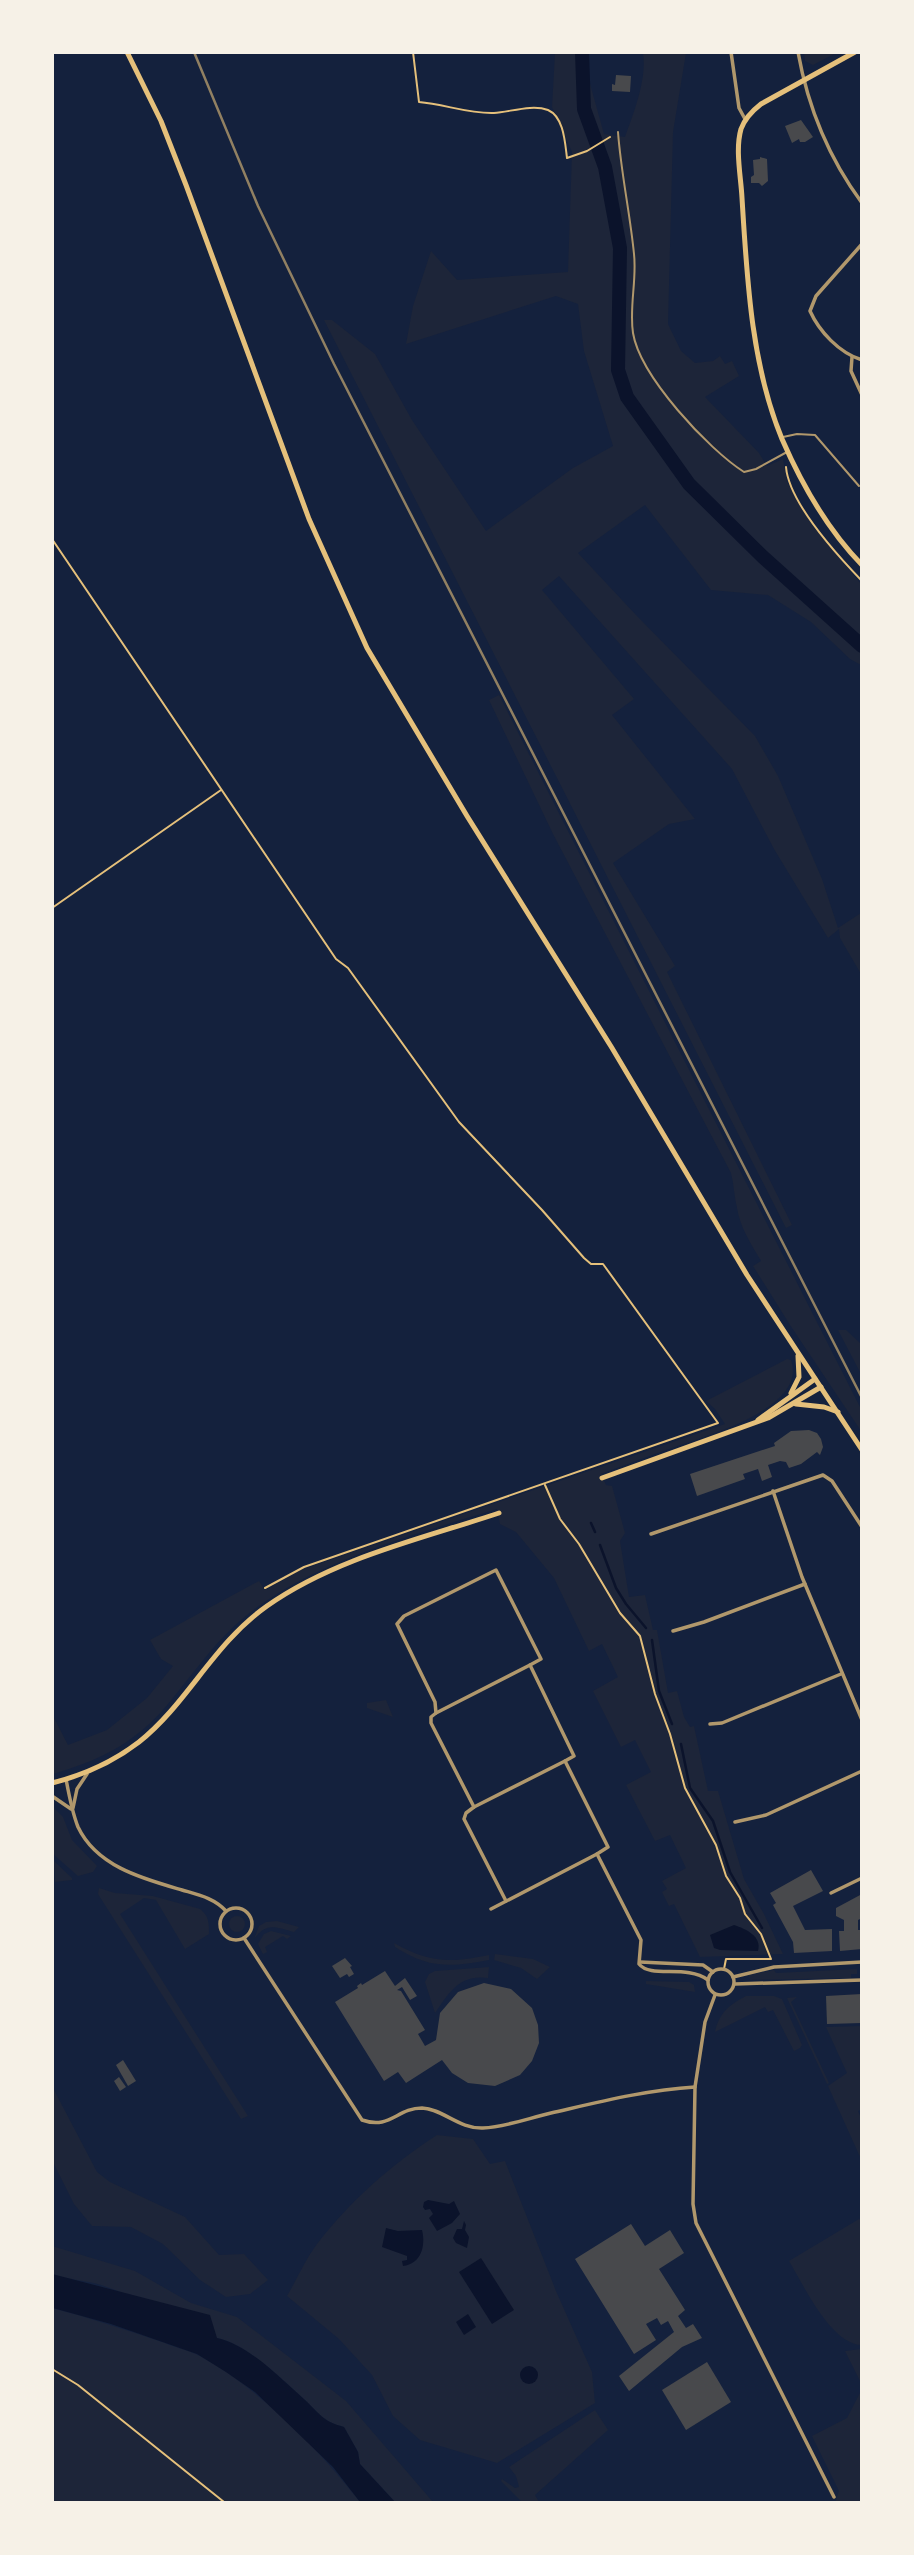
<svg xmlns="http://www.w3.org/2000/svg" width="914" height="2555" font-family="'Open Sans',sans-serif">
<rect width="100%" height="100%" fill="#14213d"/>
<g fill="#1d2539">
<path d="M555 53H586L589 80 604 134 625 137C634 112 647 79 643 53H686L673 132 668 324 681 351 695 363 713 361 720 356 725 364 732 361 739 376 705 397 759 453 767 466 783 459 787 482 815 528 861 584V665L850 659 811 622 768 595 711 590 645 505 578 553 636 615 755 736 778 776 822 879 838 928 861 913V974L840 938 839 929 828 938 774 849 732 769 559 576 542 590 634 699 612 715 695 819 669 824 613 863 675 966 667 972 792 1225 786 1228 324 320H332L375 354 412 420 486 531 573 468 613 446 584 351 578 304 556 296 406 344 413 306 431 251 457 280 568 272 572 152 552 107Z"/>
<path d="M804 53 806 52 836 53 813 65 805 61Z"/>
<path d="M499 695 861 1409V1431L790 1325 753 1266 761 1261C751 1244 740 1227 737 1208 734 1196 734 1185 731 1173L553 834 489 700Z"/>
<path d="M838 1330H846L861 1344V1374Z"/>
<path d="M787 1359 791 1360C808 1408 706 1436 672 1448 648 1456 625 1465 601 1474L606 1485 612 1486 625 1533 620 1541 629 1597 645 1595 653 1630H657L668 1693 677 1691 684 1717 690 1727 694 1726 708 1791H718L744 1879 764 1914 783 1954 700 1957 674 1904 669 1906 662 1892 667 1889 662 1881 686 1868 670 1835 655 1841 626 1785 651 1772 635 1740 621 1747 593 1691 618 1677 602 1644 589 1651 554 1578 516 1532 500 1524 497 1509C416 1534 314 1561 247 1615 213 1642 190 1679 162 1711 130 1746 97 1761 53 1774L52 1714 68 1745 107 1730 147 1698 173 1666 161 1659 150 1640 259 1581 265 1590 301 1570 725 1424 715 1409 706 1401Z"/>
<path d="M386 1700 393 1717 367 1708V1703Z"/>
<path d="M52 1806 63 1817 72 1840 97 1866 93 1872 78 1876 53 1854Z"/>
<path d="M54 1861 72 1878V1880L55 1882Z"/>
<path d="M99 1888 115 1893 153 1896 200 1909C209 1916 209 1923 209 1934L185 1949 156 1900 144 1898 120 1914 248 2116 241 2119 98 1894Z"/>
<circle cx="237" cy="1924" r="8"/>
<path d="M277 1921 299 1927 294 1932C276 1927 266 1922 254 1939L259 1926 266 1922Z"/>
<path d="M271 1931 291 1936 287 1939 283 1936 265 1947 267 1952 263 1954 258 1944 264 1934Z"/>
<path d="M394 1943C429 1963 450 1963 489 1955V1960C451 1967 429 1969 395 1947Z"/>
<path d="M495 1954 533 1959 550 1967 537 1979 521 1968 494 1960Z"/>
<path d="M489 1967 488 1978C459 1974 449 1993 435 2013L425 1982 429 1974 435 1971Z"/>
<path d="M857 1969V1974H851V1978L750 1980 749 1975 774 1970 776 1973Z"/>
<path d="M646 1981 689 1982 694 1985 695 1992 646 1984Z"/>
<path d="M746 1996H774L782 1999 802 2045 800 2048 794 2051 773 2010 768 2012 765 2007 715 2032C719 2013 729 2005 746 1996Z"/>
<path d="M797 1997 791 2002 829 2083 827 2084 787 1998Z"/>
<path d="M861 2026 862 2109 858 2111 861 2118V2159L828 2086 847 2073 826 2027Z"/>
<path d="M53 2088 97 2172 110 2182 185 2217 219 2255 244 2254 268 2280 250 2294 226 2297 200 2280 163 2244 131 2227 92 2226 74 2204 53 2162Z"/>
<path d="M437 2135 473 2139 490 2164 505 2161 556 2291 592 2372 595 2403 497 2463 420 2440 393 2416 372 2375 339 2339 287 2296C297 2279 305 2260 317 2244 350 2201 392 2164 437 2135Z"/>
<path d="M859 2219 862 2220V2345C831 2345 803 2284 789 2261Z"/>
<path d="M52 2246 135 2271 191 2303 237 2317 346 2401 433 2502H395L360 2464 358 2452 344 2427C322 2421 320 2414 305 2400 281 2379 247 2344 217 2338 179 2320 141 2298 101 2285 85 2280 68 2280 53 2274Z"/>
<path d="M52 2308C90 2318 127 2330 165 2343 176 2348 189 2350 200 2356 260 2389 319 2449 360 2502H53Z"/>
<path d="M861 2349H862L861 2383 845 2351Z"/>
<path d="M861 2391V2502H835L839 2491 812 2436 847 2418Z"/>
<path d="M595 2410 608 2430 535 2495 539 2502H522L501 2481 502 2479 515 2488 519 2487 516 2476 509 2467Z"/>
</g>
<g fill="#0b132b">
<path d="M734 1925C746 1929 762 1936 758 1951L720 1950 714 1948 710 1935Z"/>
<path d="M428 2200 449 2204 454 2201 460 2214 452 2223 437 2231 429 2218 433 2214 430 2209 425 2210 423 2207 424 2202Z"/>
<path d="M464 2221 466 2225 465 2230 469 2237 467 2248 456 2243 453 2238 457 2229H462Z"/>
<path d="M386 2228 398 2231 422 2230C426 2246 421 2264 403 2266L402 2261 407 2260V2256L382 2247Z"/>
<path d="M481 2258 514 2310 492 2324 459 2272Z"/>
<path d="M52 2274 210 2315 217 2338C249 2345 280 2378 305 2400 320 2414 322 2421 344 2427L358 2452 360 2464 395 2502H360L333 2467 255 2392 226 2372 197 2354 111 2324 53 2308Z"/>
<path d="M468 2314 476 2327 464 2335 456 2322Z"/>
<circle cx="529" cy="2375" r="9"/>
</g>
<g fill="none" stroke-linecap="round" stroke-linejoin="round">
<g stroke="#0b132b" stroke-width="2.5">
<path d="M591 1523 595 1532"/>
<path d="M600 1545 616 1588 626 1604 646 1628"/>
<path d="M652 1640 659 1691 672 1724"/>
<path d="M681 1744 690 1788 713 1821 730 1872 762 1928"/>
</g>
<path stroke="#0b132b" stroke-width="14" d="M582 52 584 109 605 167 620 248 618 370 627 397 689 484 763 557 862 646"/>
</g>
<g fill="#48494c">
<path d="M616 75 631 76 630 92 612 91V84L615 85Z"/>
<path d="M801 120 813 137 805 142H800L799 139 792 143 785 126Z"/>
<path d="M760 157 767 159 768 181 762 186 759 183H751V177L754 175 753 160 760 159Z"/>
<path d="M809 1430 817 1433 821 1439 823 1447 820 1455 817 1452 801 1464 789 1468 786 1462 780 1461 768 1465 772 1477 762 1481 758 1469 743 1474 745 1479 697 1496 690 1474 775 1446 774 1443 791 1431Z"/>
<path d="M811 1870 823 1891 793 1906 805 1930 832 1929V1951L794 1953 793 1942 773 1905 776 1903 770 1893Z"/>
<path d="M862 1894V1918L858 1920V1930H862V1949L840 1951 839 1931H844V1920L836 1916V1908Z"/>
<path d="M345 1958 352 1966 350 1967 354 1974 349 1977 347 1974 340 1978 332 1966Z"/>
<path d="M385 1971 395 1986 405 1978 417 1996 410 2000 402 1987 397 1990 401 1991 425 2030 418 2034 425 2046 436 2040 440 2013 458 1992 484 1983 511 1989 532 2008 538 2025 539 2043 532 2061 520 2075 495 2086 468 2083 452 2073 442 2060 406 2083 398 2072 384 2081 335 2002 358 1988 357 1986 361 1983 362 1985Z"/>
<path d="M862 1994V2023L827 2024 826 1996Z"/>
<path d="M123 2060 136 2081 128 2086 116 2065Z"/>
<path d="M119 2077 126 2087 120 2091 114 2081Z"/>
<path d="M631 2224 645 2246 670 2230 684 2253 659 2269 685 2310 678 2316 686 2328 693 2324 702 2338 682 2347 629 2391 619 2376 674 2332 668 2321 661 2325 657 2318 646 2324 656 2340 634 2354 575 2259Z"/>
<path d="M707 2362 731 2402 686 2430 662 2390Z"/>
</g>
<g fill="none" stroke-linecap="round" stroke-linejoin="round">
<g stroke="#e5c07b" stroke-width="2">
<path d="M413 52 419 102C444 104 469 114 494 113 510 112 532 104 548 110 564 117 565 143 567 158L587 151 610 137"/>
<path d="M786 467C789 503 837 555 862 581"/>
<path d="M52 539 336 959 348 968 459 1122 542 1210 584 1258 591 1264H603L718 1423 304 1567 265 1588"/>
<path d="M52 908 221 790"/>
<path d="M545 1485 560 1519 579 1544 620 1613 640 1636 655 1694 670 1734 685 1788 716 1845 726 1876 740 1898 745 1914 761 1934 771 1959H726L724 1969"/>
<path d="M52 2369 78 2385 224 2502"/>
</g>
<g stroke="#b1986c" stroke-width="2">
<path d="M618 132C621 173 630 213 634 254 637 280 629 307 633 333 640 376 708 449 744 472L756 469 787 452"/>
<path d="M783 437 797 434 815 435 859 486"/>
</g>
<g stroke="#b1986c" stroke-width="3.5">
<path d="M731 52 739 108 745 119"/>
<path d="M798 52C808 108 828 157 862 203"/>
<path d="M862 244 816 296 810 311C819 331 839 353 862 360"/>
<path d="M852 357 851 371 862 395"/>
<path d="M773 1491 802 1577 862 1720"/>
<path d="M651 1534 823 1475 832 1481 862 1527"/>
<path d="M673 1631 704 1622 805 1584"/>
<path d="M436 1713 530 1665"/>
<path d="M710 1724 722 1723 841 1674"/>
<path d="M66 1779C69 1795 72 1812 78 1827 97 1867 144 1879 182 1890 199 1895 214 1898 226 1911"/>
<path d="M52 1796 71 1809"/>
<path d="M474 1807 565 1761"/>
<path d="M73 1808 77 1789 87 1774"/>
<path d="M735 1822 766 1815 862 1771"/>
<path d="M831 1893 862 1878"/>
<path d="M506 1901 464 1819 466 1813 474 1807 431 1723V1717L436 1713 435 1702 397 1624 404 1616 496 1570 541 1659 530 1665 574 1756 565 1761 608 1847 597 1854 641 1940 639 1964C651 1979 686 1964 708 1980"/>
<circle cx="236" cy="1924" r="16"/>
<path d="M491 1909 597 1854"/>
<path d="M244 1938 362 2120C390 2130 397 2108 422 2108 443 2109 459 2129 483 2128 506 2127 529 2118 551 2113 599 2102 646 2090 695 2087"/>
<path d="M640 1962 703 1965 713 1972"/>
<circle cx="721" cy="1982" r="13"/>
<path d="M733 1977 774 1967 862 1962"/>
<path d="M735 1984 862 1980"/>
<path d="M715 1995 705 2022 695 2087 693 2204 696 2223 834 2497"/>
</g>
<g stroke="#e5c07b" stroke-width="5">
<path d="M127 52 161 121 186 185 309 519 367 648 467 816 612 1048 747 1275 862 1450"/>
<path d="M855 52 761 104C752 111 745 118 741 129 735 150 741 177 742 198 747 278 751 364 782 439 802 485 827 529 862 565"/>
<path d="M791 1393 799 1377 798 1356"/>
<path d="M796 1404 824 1407 838 1412"/>
<path d="M758 1420 815 1379"/>
<path d="M602 1478 768 1418 821 1387"/>
<path d="M52 1783C84 1775 113 1762 139 1742 188 1703 213 1644 267 1606 335 1558 421 1539 499 1513"/>
</g>
<path stroke="#918062" stroke-width="2.5" d="M194 52 258 206 334 364 862 1398"/>
</g>
<rect width="914" height="2555" fill="none" stroke="#f6f1e7" stroke-width="108"/>
</svg>
